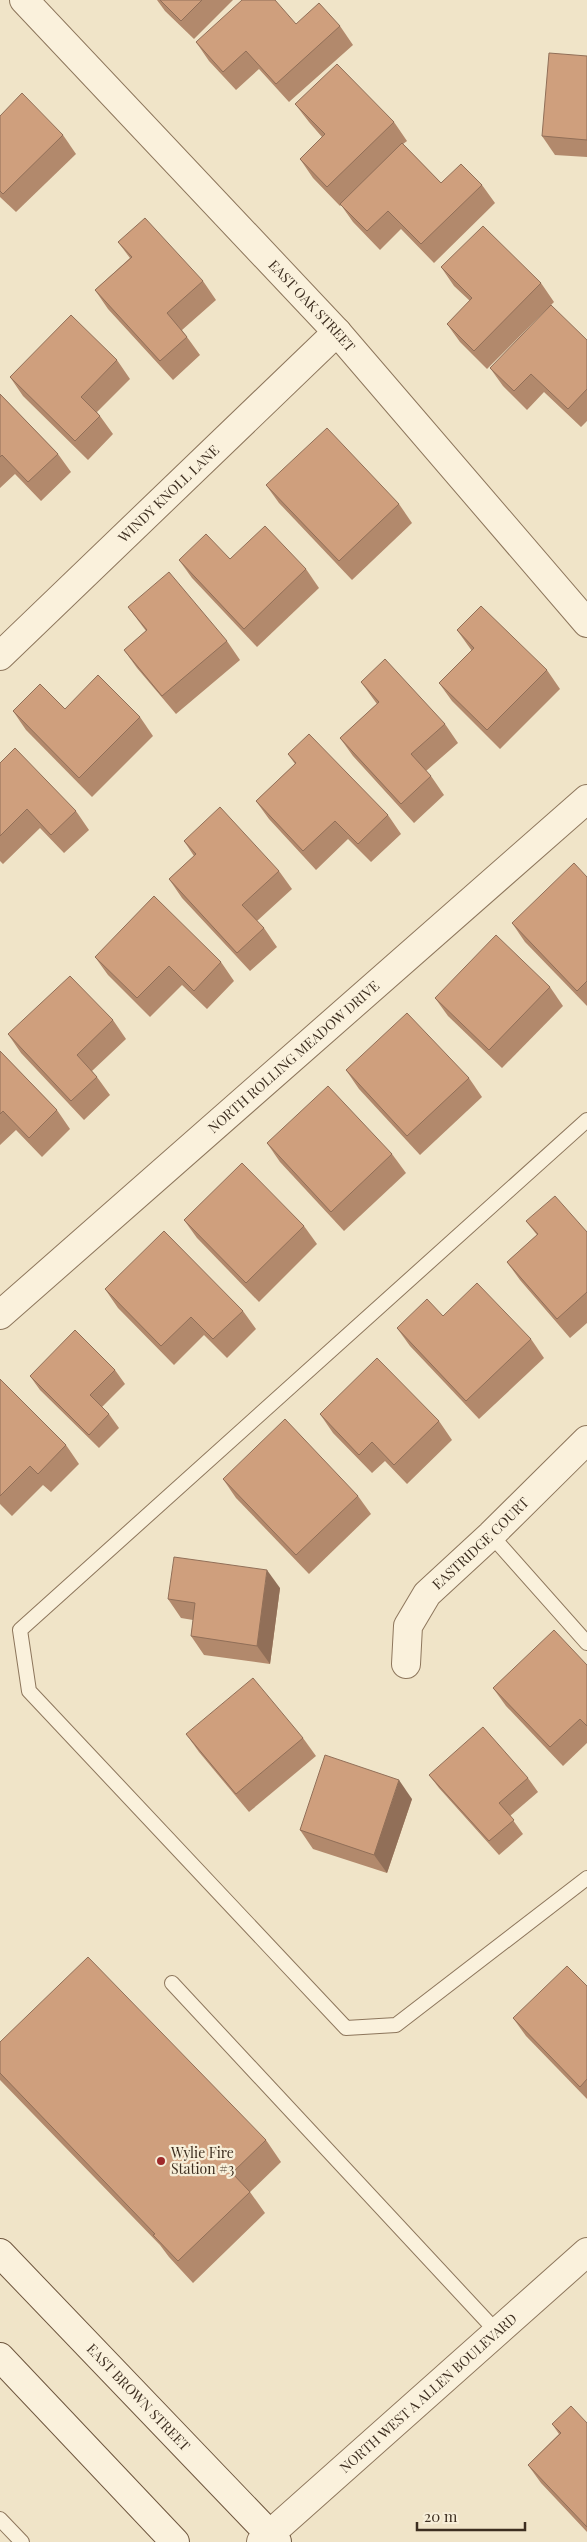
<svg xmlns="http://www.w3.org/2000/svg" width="587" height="2542" font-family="'Playfair Display',serif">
<rect width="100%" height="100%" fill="#f0e4c8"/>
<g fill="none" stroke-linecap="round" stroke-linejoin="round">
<defs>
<g id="service">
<path d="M587 1120 20 1630 29 1691 346 2028 396 2025 587 1878"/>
<path d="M491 1535 587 1643"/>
<path d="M172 1983 497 2332"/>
<path d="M0 2519 22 2542"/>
</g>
<g id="minor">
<path id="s1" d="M24 0 337 332 587 623"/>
<path id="s2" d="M0 656 337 332"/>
<path id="s3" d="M0 1315 587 799"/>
<path id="s4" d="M406 1664 408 1626 427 1594 491 1535 587 1440"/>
</g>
<g id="tertiary">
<path id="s5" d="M261 2542 587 2252"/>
</g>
<g id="secondary">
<path id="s6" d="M0 2253 277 2542"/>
<path d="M0 2357 175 2542"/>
</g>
</defs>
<use href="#service" stroke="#8d765c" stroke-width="16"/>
<use href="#minor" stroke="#8d765c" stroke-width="30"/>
<use href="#tertiary" stroke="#8d765c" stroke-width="30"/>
<use href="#secondary" stroke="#6f573f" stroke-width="30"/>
<use href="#service" stroke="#faf1dc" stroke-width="14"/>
<use href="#minor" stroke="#faf1dc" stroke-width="28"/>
<use href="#tertiary" stroke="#faf1dc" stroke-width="28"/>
<use href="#secondary" stroke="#faf1dc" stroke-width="28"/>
</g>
<g fill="#b2896c">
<path d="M157 0H233L194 39 165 11Z"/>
<path d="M296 24 340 26 353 45 289 102 259 69 236 90 209 61 196 42Z"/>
<path d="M587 56V157L555 155 542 136Z"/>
<path d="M295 104 394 122 407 141 403 144 441 183 482 185 495 203 434 263 401 229 380 250 353 222 341 205 340 206 313 178 300 159 322 137 309 122Z"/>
<path d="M0 116 63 135 76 154 16 212 0 197Z"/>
<path d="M118 242 203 281 216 300 182 330 187 337 200 355 173 380 108 309 95 290 130 258Z"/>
<path d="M441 267 541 283 554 302 487 369 460 342 447 324 470 301 454 286Z"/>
<path d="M587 340V421L581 427 544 392 527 410 503 386 490 368Z"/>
<path d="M117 360 130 379 97 412 100 416 113 434 88 460 23 396 10 377Z"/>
<path d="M0 394 58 454 71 472 41 501 15 474 0 488Z"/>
<path d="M266 485 399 504 412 523 352 580 279 503Z"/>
<path d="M230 559 306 569 319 588 257 647 192 578 179 560Z"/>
<path d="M128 607 227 641 240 660 176 714 137 668 124 650 146 631Z"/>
<path d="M457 630 547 670 560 689 500 749 452 701 439 683 472 651Z"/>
<path d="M361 682 445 724 458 743 426 771 431 776 444 795 414 823 353 756 340 738 377 704Z"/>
<path d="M13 711 140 717 153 736 92 797 26 730Z"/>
<path d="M288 754 388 815 401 834 371 862 348 839 316 870 269 819 256 801 295 764Z"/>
<path d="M0 763 76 811 89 830 64 853 40 828 3 864 0 861Z"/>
<path d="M184 841 279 871 292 889 257 921 264 928 277 947 250 971 182 898 169 879 194 856Z"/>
<path d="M587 877V1006L525 942 512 923Z"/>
<path d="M95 957 221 962 234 981 207 1009 182 985 150 1017 108 975Z"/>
<path d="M550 987 563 1006 502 1068 448 1016 435 998Z"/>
<path d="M113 1020 126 1039 92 1071 97 1077 110 1095 84 1120 21 1053 8 1034Z"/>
<path d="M0 1051 57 1110 70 1129 42 1157 16 1130 0 1145Z"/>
<path d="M346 1070 469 1078 482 1097 420 1155 359 1089Z"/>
<path d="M267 1143 392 1154 406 1173 344 1231 280 1162Z"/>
<path d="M184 1220 304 1226 317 1244 259 1302 197 1238Z"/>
<path d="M526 1221 587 1232V1323L570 1338 520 1280 507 1262 537 1235Z"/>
<path d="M105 1289 243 1311 256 1329 227 1358 204 1335 174 1365 118 1308Z"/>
<path d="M443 1316 531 1339 544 1358 479 1419 410 1346 397 1328Z"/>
<path d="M115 1370 125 1384 102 1407 109 1414 119 1428 99 1448 40 1390 30 1376Z"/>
<path d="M0 1379 66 1445 79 1464 51 1492 43 1485 12 1516 0 1504Z"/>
<path d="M320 1414 439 1421 452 1440 407 1484 385 1461 372 1473 333 1433Z"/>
<path d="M223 1479 358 1496 371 1514 309 1574 236 1498Z"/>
<path d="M280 1588 270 1664 204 1655 191 1636 193 1620 181 1618 168 1599Z"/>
<path d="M587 1665V1743L563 1766 506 1706 493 1688Z"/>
<path d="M186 1734 303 1738 316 1756 249 1812 199 1752Z"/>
<path d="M429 1775 528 1778 538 1792 510 1816 523 1834 499 1855 439 1788Z"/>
<path d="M412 1799 387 1873 313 1849 300 1830Z"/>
<path d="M587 1986V2099L526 2036 513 2018Z"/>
<path d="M0 2042 266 2140 281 2162 250 2192 265 2213 193 2283 169 2257 160 2245 0 2080Z"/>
<path d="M587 2423V2532L541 2483 528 2465 559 2434 552 2424Z"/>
</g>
<g fill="#916f58">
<path d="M267 1570 280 1588 270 1664 257 1646Z"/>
<path d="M399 1780 412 1799 387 1873 374 1855Z"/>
</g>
<g fill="#cf9f7d" stroke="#916f58">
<path d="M160 0H202L181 21Z"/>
<path d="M242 0H275L296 24 319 3 340 26 276 84 246 51 223 72 196 42Z"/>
<path d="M549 53 587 56V140L542 136Z"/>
<path d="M337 64 394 122 327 187 300 159 325 134 295 104Z"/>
<path d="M22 93 63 135 3 194 0 191V116Z"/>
<path d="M402 143 441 183 461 164 482 185 421 244 388 211 367 231 340 204Z"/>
<path d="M145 218 203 281 167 313 187 337 160 361 95 290 132 257 118 242Z"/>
<path d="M483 226 541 283 474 351 447 324 472 298 441 267Z"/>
<path d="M551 305 587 340V389L568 409 531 374 514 391 490 368Z"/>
<path d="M71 315 117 360 81 397 100 416 75 441 10 377Z"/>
<path d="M0 394 58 454 28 482 2 455 0 457Z"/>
<path d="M327 428 399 504 339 561 266 485Z"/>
<path d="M265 526 306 569 244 629 179 560 206 534 230 559Z"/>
<path d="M169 572 227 641 162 696 124 650 147 630 128 607Z"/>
<path d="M481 606 547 670 487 730 439 683 474 648 457 630Z"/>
<path d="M385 659 445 724 411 754 431 776 401 804 340 738 379 702 361 682Z"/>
<path d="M98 675 140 717 79 778 13 711 40 684 65 709Z"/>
<path d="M309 734 388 815 358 844 335 821 303 851 256 801 296 763 288 754Z"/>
<path d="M15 748 76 811 51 835 27 809 0 836V763Z"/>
<path d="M220 807 279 871 242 905 264 928 237 953 169 879 196 854 184 841Z"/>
<path d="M574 863 587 877V981L577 991 512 923Z"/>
<path d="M154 896 221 962 194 991 169 966 137 998 95 957Z"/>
<path d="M496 935 550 987 489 1050 435 998Z"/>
<path d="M70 976 113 1020 77 1055 97 1077 71 1101 8 1034Z"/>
<path d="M407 1013 469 1078 407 1136 346 1070Z"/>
<path d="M0 1051 57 1110 29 1138 3 1111 0 1114Z"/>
<path d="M328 1086 392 1154 331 1212 267 1143Z"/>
<path d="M242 1163 304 1226 246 1283 184 1220Z"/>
<path d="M555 1196 587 1232V1292L557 1319 507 1262 538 1234 526 1221Z"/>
<path d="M164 1231 243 1311 213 1339 191 1317 161 1346 105 1289Z"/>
<path d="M477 1283 531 1339 466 1401 397 1328 427 1299 443 1316Z"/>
<path d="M75 1330 115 1370 90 1395 109 1414 89 1435 30 1376Z"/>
<path d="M377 1358 439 1421 394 1465 372 1442 359 1455 320 1414Z"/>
<path d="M0 1379 66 1445 38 1474 30 1466 0 1496Z"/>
<path d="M285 1419 358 1496 296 1555 223 1479Z"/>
<path d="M174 1557 267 1570 257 1646 191 1636 195 1603 168 1599Z"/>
<path d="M554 1630 587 1665V1726L580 1719 550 1747 493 1688Z"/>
<path d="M253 1678 303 1738 236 1794 186 1734Z"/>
<path d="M483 1727 528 1778 499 1803 514 1820 489 1841 429 1775Z"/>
<path d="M325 1755 399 1780 374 1855 300 1830Z"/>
<path d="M88 1957 266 2140 232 2173 250 2192 178 2261 153 2235 155 2234 0 2073V2042Z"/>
<path d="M567 1966 587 1986V2079L580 2087 513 2018Z"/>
<path d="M571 2406 587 2423V2527L528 2465 561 2433 552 2424Z"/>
</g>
<circle fill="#9e2a2b" stroke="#f7eed8" stroke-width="2" cx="161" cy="2161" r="5"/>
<g text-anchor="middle" stroke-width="4.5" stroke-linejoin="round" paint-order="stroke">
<g font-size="14" fill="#3d2e20" stroke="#f7eed8">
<text dy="5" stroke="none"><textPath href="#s1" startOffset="420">EAST OAK STREET</textPath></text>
<text dy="5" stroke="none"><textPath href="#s2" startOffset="234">WINDY KNOLL LANE</textPath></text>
<text dy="5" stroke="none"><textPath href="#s3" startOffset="391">NORTH ROLLING MEADOW DRIVE</textPath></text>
<text dy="5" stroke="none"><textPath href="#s4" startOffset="149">EASTRIDGE COURT</textPath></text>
<text dy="5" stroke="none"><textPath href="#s5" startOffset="224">NORTH WEST A ALLEN BOULEVARD</textPath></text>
<text dy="5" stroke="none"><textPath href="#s6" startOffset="200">EAST BROWN STREET</textPath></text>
</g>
<g font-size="14" fill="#3d2e20" stroke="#f7eed8" text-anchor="start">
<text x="171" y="2158">Wylie Fire<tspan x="171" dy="16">Station #3</tspan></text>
</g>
</g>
<path d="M417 2522v8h108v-8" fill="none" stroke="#3d2e20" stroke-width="2.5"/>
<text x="424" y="2522" font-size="15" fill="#3d2e20" stroke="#f7eed8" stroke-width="4" paint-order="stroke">20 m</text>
</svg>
